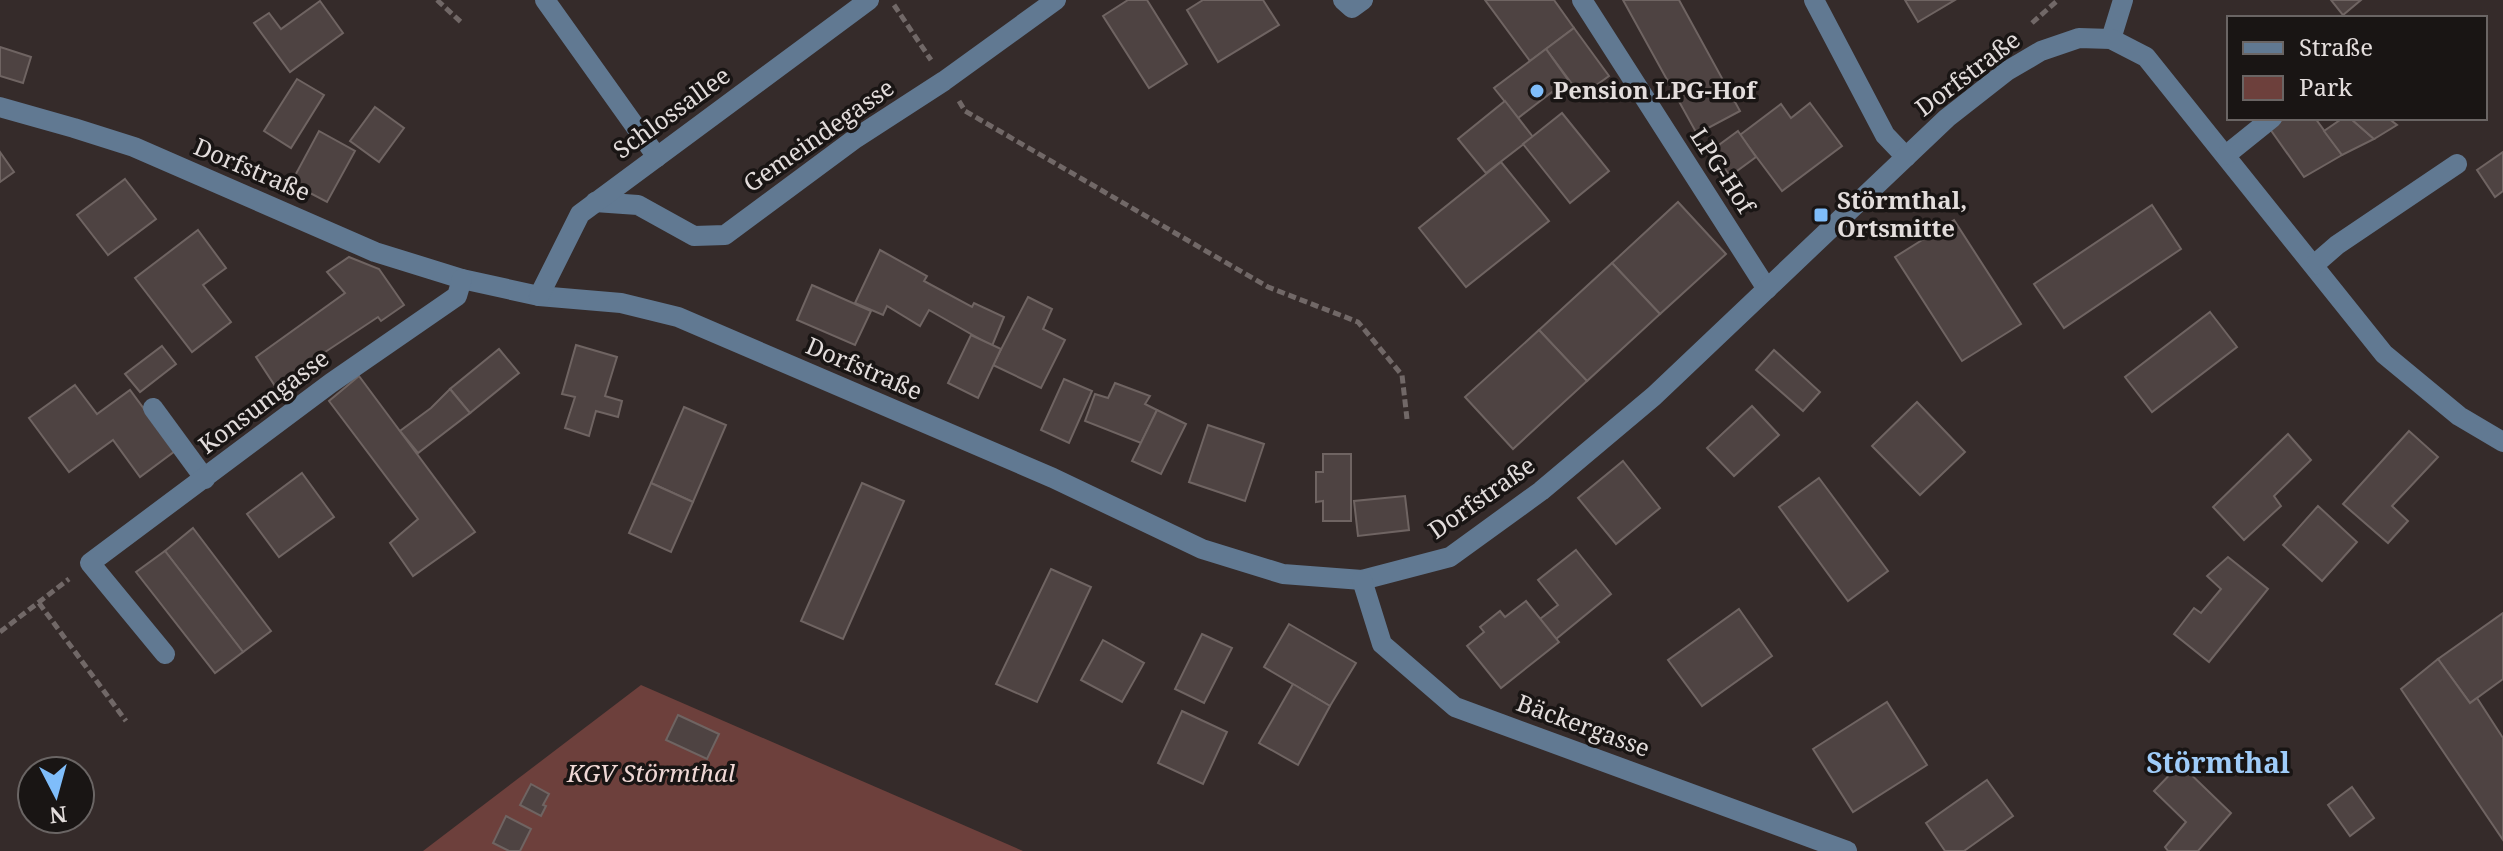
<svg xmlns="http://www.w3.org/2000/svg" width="2503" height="851" font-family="'Noto Serif',serif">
<rect width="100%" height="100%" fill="#352b2a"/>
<path fill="#6d403c" d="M641 685 1023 851H423Z"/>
<g fill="#4e4342" stroke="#6f6462" stroke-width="2">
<path d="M1128 0H1147L1187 64 1149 88 1103 16Z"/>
<path d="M1203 0H1263L1279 25 1218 62 1187 10Z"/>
<path d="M1485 0H1554L1574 28 1530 61Z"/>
<path d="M1623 0H1679L1740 111 1697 134Z"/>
<path d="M1905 0H1955L1918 22Z"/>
<path d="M2331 0H2361L2343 15Z"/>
<path d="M320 1 343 33 290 72 254 23 269 13 281 29Z"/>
<path d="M1574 28 1609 76 1581 96 1546 49Z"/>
<path d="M0 47 31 57 23 83 0 76Z"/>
<path d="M1546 49 1571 84 1555 96 1552 92 1518 118 1494 88Z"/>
<path d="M297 79 324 95 291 148 264 131Z"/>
<path d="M1505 101 1533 137 1486 173 1458 139Z"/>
<path d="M1810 103 1842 146 1782 191 1740 135 1781 104 1791 118Z"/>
<path d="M375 107 404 128 379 162 350 141Z"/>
<path d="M1562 113 1609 171 1570 203 1523 144Z"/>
<path d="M2285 118H2315L2342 155 2304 177 2270 129Z"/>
<path d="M2343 118H2350L2374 139 2342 155 2324 131Z"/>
<path d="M2350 118H2388L2397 125 2374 139Z"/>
<path d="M319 131 355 151 327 202 291 183Z"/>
<path d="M1738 131 1756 157 1730 176 1712 150Z"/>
<path d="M0 152 14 172 0 182Z"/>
<path d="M2503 152V191L2495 197 2477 170Z"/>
<path d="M1501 162 1549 221 1466 287 1419 228Z"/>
<path d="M125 179 156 219 108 255 77 215Z"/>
<path d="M1678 202 1726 254 1660 314 1612 263Z"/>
<path d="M2152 205 2181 249 2064 328 2034 284Z"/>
<path d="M1954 220 2021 324 1962 361 1895 257Z"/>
<path d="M198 230 226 268 203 285 231 322 192 352 135 278Z"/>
<path d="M880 250 927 276 924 281 972 307 974 303 1004 317 992 346 929 310 920 326 887 306 883 315 855 303Z"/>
<path d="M349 257 379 269 404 305 381 321 378 317 307 364 311 371 279 392 256 357 345 293 327 272Z"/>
<path d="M1612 263 1660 314 1587 381 1539 330Z"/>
<path d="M812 285 871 311 855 345 797 320Z"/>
<path d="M1028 297 1052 309 1043 329 1065 340 1041 388 993 365Z"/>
<path d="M2210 312 2237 347 2152 412 2125 377Z"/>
<path d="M1539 330 1587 381 1513 449 1465 397Z"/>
<path d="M971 335 1001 349 978 398 948 383Z"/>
<path d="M576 345 617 357 605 396 622 401 618 417 596 411 589 436 565 428 575 397 562 394Z"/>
<path d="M162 346 176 364 140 392 125 374Z"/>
<path d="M499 349 519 373 470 413 450 389Z"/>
<path d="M1774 350 1820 392 1803 411 1756 370Z"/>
<path d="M359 376 475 532 413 576 390 543 418 519 329 401Z"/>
<path d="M1064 379 1092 391 1069 443 1041 430Z"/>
<path d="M1115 383 1150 396 1145 404 1157 410 1141 443 1085 421 1095 394 1108 398Z"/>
<path d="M75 385 97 414 130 390 175 451 140 477 113 440 69 472 29 418Z"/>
<path d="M450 389 470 413 418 453 400 431 431 408Z"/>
<path d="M1917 402 1965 452 1920 495 1872 446Z"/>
<path d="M1752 406 1779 435 1734 476 1707 448Z"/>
<path d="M684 407 726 425 693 502 651 483Z"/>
<path d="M1157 410 1186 424 1161 474 1132 461Z"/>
<path d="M1208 425 1264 444 1245 501 1189 482Z"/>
<path d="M2409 431 2438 457 2392 506 2408 521 2388 543 2343 504Z"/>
<path d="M2288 434 2311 460 2274 496 2281 506 2244 540 2213 507Z"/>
<path d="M1323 454H1351V521H1323V501L1316 502V472H1323Z"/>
<path d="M1623 461 1660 508 1616 544 1578 498Z"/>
<path d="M302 473 334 517 279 557 247 514Z"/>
<path d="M1819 478 1888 571 1848 601 1779 507Z"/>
<path d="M651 483 693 502 671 552 629 533Z"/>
<path d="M862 483 904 501 843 639 801 621Z"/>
<path d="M1405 496 1409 530 1358 536 1354 501Z"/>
<path d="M2318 506 2357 542 2322 581 2283 545Z"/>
<path d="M193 528 271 631 243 652 165 551Z"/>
<path d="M1576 550 1611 594 1556 639 1540 619 1558 605 1538 580Z"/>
<path d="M165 551 243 652 215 673 136 572Z"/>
<path d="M2228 557 2268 589 2209 662 2174 634 2194 608 2201 613 2221 589 2207 576Z"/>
<path d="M1051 569 1091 587 1037 702 996 684Z"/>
<path d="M1526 601 1559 642 1501 688 1467 646 1484 632 1480 627 1500 611 1505 617Z"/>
<path d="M1739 609 1772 656 1702 706 1668 660Z"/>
<path d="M2503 613V679L2470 703 2438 659Z"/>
<path d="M1289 624 1356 663 1330 706 1264 667Z"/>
<path d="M1202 634 1232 648 1204 703 1175 689Z"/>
<path d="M1103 640 1144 663 1122 702 1081 680Z"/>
<path d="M2438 659 2470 703 2477 698 2503 738V840L2401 689Z"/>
<path d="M1293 684 1330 706 1298 765 1259 743Z"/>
<path d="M1887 702 1927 765 1853 812 1813 749Z"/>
<path d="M1182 711 1227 732 1203 784 1158 763Z"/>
<path d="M678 715 719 734 707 759 666 740Z"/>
<path d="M2180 764 2231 813 2198 851H2168L2165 847 2186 822 2154 791Z"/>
<path d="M1987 780 2013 816 1964 851H1945L1926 823Z"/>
<path d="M531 784 549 794 543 805 546 806 541 816 520 805Z"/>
<path d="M2352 787 2374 818 2350 836 2328 805Z"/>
<path d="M506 816 531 829 520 851H509L493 843Z"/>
</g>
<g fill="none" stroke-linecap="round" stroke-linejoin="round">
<g stroke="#716867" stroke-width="5" stroke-dasharray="8 4" stroke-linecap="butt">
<path d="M437 0 463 24"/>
<path d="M894 5 931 60"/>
<path d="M2032 23 2058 0"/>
<path d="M959 101 965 111 1268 287 1358 322 1402 375 1407 419"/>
<path d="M39 603 126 721"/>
<path d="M0 632 69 579"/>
</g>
<g stroke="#617992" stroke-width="20">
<path d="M545 0 657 157"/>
<path d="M1343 0 1352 8 1363 0"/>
<path d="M1582 0 1767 289"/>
<path d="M1814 0 1885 135 1906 157"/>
<path d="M2111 39 2123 0"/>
<path d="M0 107 74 128 134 147 375 252 462 279 539 296 621 303 678 317 1053 478 1202 549 1283 574 1362 580 1450 557 1541 491 1654 396 1947 118 2007 71 2041 51 2079 38 2111 39 2146 57 2384 354 2459 416 2503 442"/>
<path d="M2226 155 2272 118"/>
<path d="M595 202 638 205 694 236 725 235 856 138 944 81 1056 0"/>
<path d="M2314 265 2337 245 2457 164"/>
<path d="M539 296 580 214 869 0"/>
<path d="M153 408 205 479"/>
<path d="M1362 580 1382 644 1455 707 1847 851"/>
<path d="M165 654 90 563 331 383 457 296 462 279"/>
</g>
</g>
<g fill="#7fbdfa" stroke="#191514" stroke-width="3">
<circle cx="1537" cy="91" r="8"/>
<rect x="1813" y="207" width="16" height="16" rx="4"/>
</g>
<g text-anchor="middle" stroke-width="7" stroke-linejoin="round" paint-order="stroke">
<g font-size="24" fill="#e3dddc" stroke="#191514">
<text transform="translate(1968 74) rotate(-37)" y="8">Dorfstraße</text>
<text transform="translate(672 113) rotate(-36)" y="8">Schlossallee</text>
<text transform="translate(819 136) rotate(-35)" y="8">Gemeindegasse</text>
<text transform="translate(252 170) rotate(23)" y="8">Dorfstraße</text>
<text transform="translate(1722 171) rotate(57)" y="8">LPG-Hof</text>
<text transform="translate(864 369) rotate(23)" y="8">Dorfstraße</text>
<text transform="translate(264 402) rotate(-37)" y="8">Konsumgasse</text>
<text transform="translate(1482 498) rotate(-35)" y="8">Dorfstraße</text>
<text transform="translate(1583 726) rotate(20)" y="8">Bäckergasse</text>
</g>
<g font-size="24" font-weight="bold" fill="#e3dddc" stroke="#191514" text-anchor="start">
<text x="1553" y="99">Pension LPG-Hof</text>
<text x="1837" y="209">Störmthal,<tspan x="1837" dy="28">Ortsmitte</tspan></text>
</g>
<g font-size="24" font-style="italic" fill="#f0d8d5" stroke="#191514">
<text x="651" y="782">KGV Störmthal</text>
</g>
<g font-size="28" font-weight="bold" fill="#9fccf9" stroke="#191514">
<text x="2218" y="773">Störmthal</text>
</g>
</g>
<rect x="2227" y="16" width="260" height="104" fill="#191514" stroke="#6a6564" stroke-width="2"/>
<rect x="2243" y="42" width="40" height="12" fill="#617992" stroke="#6a6564" stroke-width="2"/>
<text x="2299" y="56" font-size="24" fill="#e3dddc">Straße</text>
<rect x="2243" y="76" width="40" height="24" fill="#6d403c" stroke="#6a6564" stroke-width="2"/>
<text x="2299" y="96" font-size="24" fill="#e3dddc">Park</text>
<g transform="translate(56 795) rotate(174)"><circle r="38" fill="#191514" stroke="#6a6564" stroke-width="2"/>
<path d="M0-6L14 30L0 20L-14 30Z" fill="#7fbdfa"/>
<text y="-12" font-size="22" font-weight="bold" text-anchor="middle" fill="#e3dddc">N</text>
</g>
</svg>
